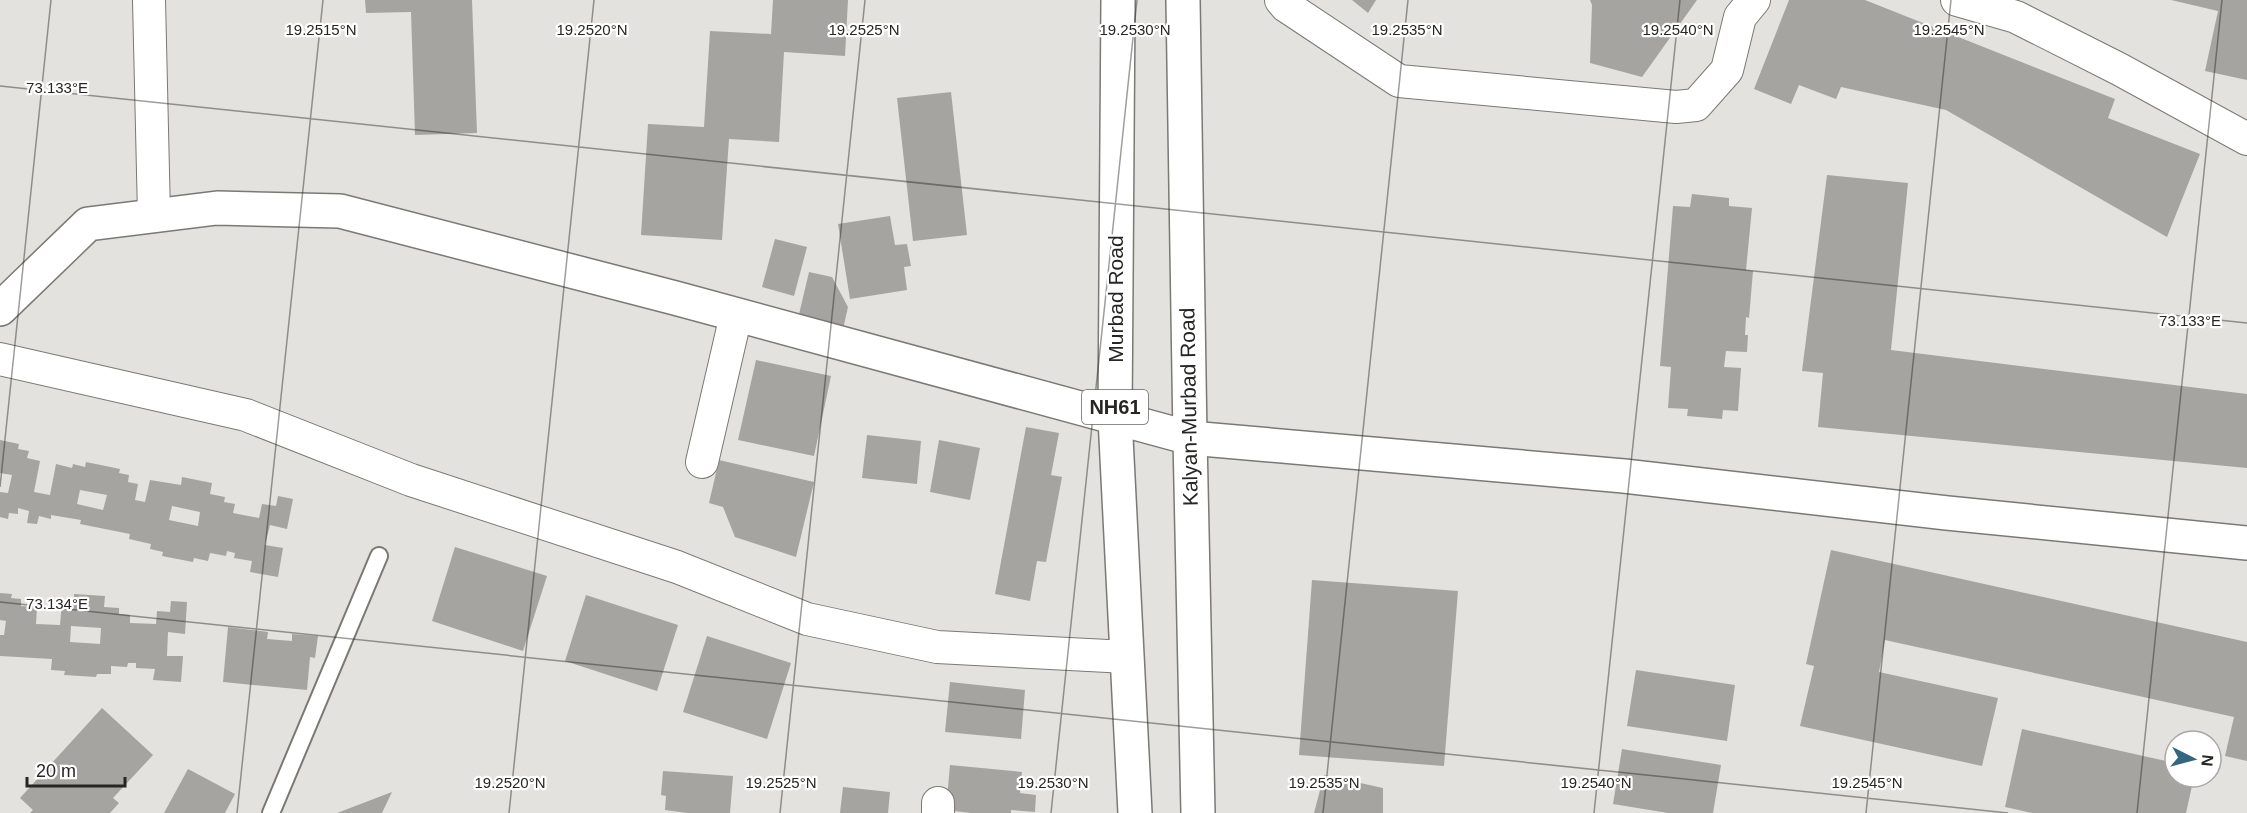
<svg xmlns="http://www.w3.org/2000/svg" width="2247" height="813" font-family="Arial,sans-serif">
<rect width="100%" height="100%" fill="#e4e2de"/>
<g fill="#a6a4a0" fill-rule="evenodd">
<path d="M365 0H472L477 133 415 135 411 12 366 13Z"/>
<path d="M773 0H848L845 56 784 52 779 142 729 139 722 240 641 235 648 124 704 127 710 31 771 34Z"/>
<path d="M1352 0H1376L1368 13Z"/>
<path d="M1590 0H1697L1642 77 1590 63 1592 5Z"/>
<path d="M1789 0H1865L2115 99 2108 118 2200 154 2167 237 1946 110 1841 87 1836 99 1799 85 1791 104 1754 89Z"/>
<path d="M2171 0H2247V80L2205 71 2218 11Z"/>
<path d="M951 92 967 235 913 241 897 98Z"/>
<path d="M1827 175 1908 183 1891 350 2247 394V468L1818 427 1823 373 1802 371Z"/>
<path d="M1692 194 1729 198V206L1752 208 1746 270 1753 271 1749 318 1746 317 1745 335H1748L1747 352 1726 351 1724 367 1741 368 1738 411 1723 410 1722 419 1687 416 1688 409 1668 408 1671 367 1660 366 1673 206 1690 207Z"/>
<path d="M890 216 895 245 907 244 911 266 904 267 907 290 850 299 838 224Z"/>
<path d="M775 239 807 247 794 296 762 287Z"/>
<path d="M809 272 832 277 848 307 841 338 796 327Z"/>
<path d="M756 360 831 376 814 456 738 440Z"/>
<path d="M1026 427 1059 433 1051 475 1062 477 1046 562 1037 561 1030 601 995 594Z"/>
<path d="M867 435 921 441 917 484 862 478Z"/>
<path d="M0 440 19 444 18 449 29 451 27 458 40 461 34 492 50 495 56 464 72 468 73 464 85 467 86 462 120 469 119 473 129 475 128 482 138 484 135 500 145 502 150 480 181 485 182 477 212 483 210 494 225 497 224 502 235 504 233 513 259 518 262 504 276 506 278 496 293 499 287 529 270 525 265 545 283 548 278 577 250 572 252 561 234 558 235 553 227 551 226 556 210 553 208 561 194 558 193 562 162 556 163 552 150 549 151 544 129 539 130 534 80 524 81 520 51 515V519L39 516 37 524 27 523 29 511 18 508V514L9 513 8 519 0 517V492L8 493 12 475 0 473ZM80 490 107 495 103 510 77 504ZM172 506 200 512 198 526 169 520Z"/>
<path d="M939 440 980 448 970 500 930 492Z"/>
<path d="M719 460 814 482 796 557 735 537 723 507 709 503Z"/>
<path d="M455 547 547 576 523 651 432 621Z"/>
<path d="M1831 550 2247 642V761L2225 756 2234 717 1885 640 1879 672 1998 698 1982 766 1800 726 1814 666 1806 664Z"/>
<path d="M1312 580 1458 591 1444 766 1299 755Z"/>
<path d="M0 593 12 594 11 598 21 599V606L37 607 36 624 60 625 62 602H74V594L105 596 104 607 119 608V614L130 615V623L156 624 157 611 170 612 171 601 187 602 185 634 168 632 167 656H183L181 682 153 680 155 669 136 668V663H128L127 667 111 666V674H97L96 677 64 675 65 671 51 670 52 659 0 656V635H4L6 621 0 620ZM71 626 101 628 100 644 70 642Z"/>
<path d="M586 595 678 625 657 691 565 661Z"/>
<path d="M228 627 268 632 267 639 292 641V634L318 636 315 658 310 657 307 690 223 682Z"/>
<path d="M707 636 791 663 767 739 683 712Z"/>
<path d="M1636 670 1735 685 1727 741 1627 726Z"/>
<path d="M950 682 1025 690 1021 739 945 732Z"/>
<path d="M102 708 153 755 113 798 119 803 110 813H30L33 810 20 798Z"/>
<path d="M2022 729 2175 763V777H2194L2186 813H2032L2005 807Z"/>
<path d="M1622 749 1721 765 1713 813H1668L1613 804Z"/>
<path d="M950 765 1022 772 1020 793 1036 795 1035 812 1011 810V813H971L946 810Z"/>
<path d="M188 769 235 794 225 813H164Z"/>
<path d="M663 771 733 776 730 813H687L665 810 666 796 661 795Z"/>
<path d="M1324 775 1383 788V813H1314Z"/>
<path d="M843 787 890 792 888 813H840Z"/>
<path d="M392 792 382 813H337Z"/>
</g>
<g fill="none" stroke-linecap="round" stroke-linejoin="round">
<defs>
<path id="lane" d="M271 813 379 556"/>
<g id="street">
<path d="M149 0 154 215"/>
<path d="M1281 0 1286 6 1399 81 1676 107 1696 105 1727 70 1740 17 1754 0"/>
<path d="M1957 0 2016 17 2119 69 2247 139"/>
<path d="M0 359 246 415 411 480 677 567 807 619 937 647 1127 657"/>
<path d="M702 462 736 315"/>
<path d="M938 813V803"/>
</g>
<path id="secondary" d="M0 309 88 224 217 208 340 211 675 298 1190 438 1624 476 1947 513 2247 543"/>
<g id="highway">
<path d="M1118 0 1115 418 1135 813"/>
<path d="M1183 0 1190 438 1198 813"/>
</g>
</defs>
<use href="#lane" stroke="#7a7974" stroke-width="20"/>
<use href="#street" stroke="#7a7974" stroke-width="34"/>
<use href="#secondary" stroke="#7a7974" stroke-width="36"/>
<use href="#highway" stroke="#7a7974" stroke-width="36"/>
<use href="#lane" stroke="#fff" stroke-width="16"/>
<use href="#street" stroke="#fff" stroke-width="32"/>
<use href="#secondary" stroke="#fff" stroke-width="33"/>
<use href="#highway" stroke="#fff" stroke-width="33"/>
</g>
<path fill="none" stroke="#272624" stroke-width="1.5" stroke-opacity="0.45" d="M0 86 2247 323M0 487 51 0M0 602 2008 813M237 813 323 0M509 813 594 0M780 813 865 0M1051 813 1137 0M1323 813 1408 0M1594 813 1680 0M1866 813 1951 0M2137 813 2222 0"/>
<g text-anchor="middle" stroke-width="4.5" stroke-linejoin="round" paint-order="stroke">
<rect fill="#fff" stroke="#686766" stroke-width="1.5" x="1082" y="390" width="66" height="34" rx="4.5"/>
<g font-size="20" font-weight="bold" fill="#272624">
<text x="1115" y="414">NH61</text>
</g>
<g font-size="21" fill="#272624" stroke="#fff">
<text transform="translate(1116 299) rotate(-90)" y="7">Murbad Road</text>
<text transform="translate(1189 407) rotate(-91)" y="7">Kalyan-Murbad Road</text>
</g>
</g>
<g font-size="15" text-anchor="middle" fill="#272624" stroke="#fff" stroke-width="4.5" stroke-linejoin="round" paint-order="stroke">
<text x="321" y="35">19.2515°N</text>
<text x="592" y="35">19.2520°N</text>
<text x="864" y="35">19.2525°N</text>
<text x="1135" y="35">19.2530°N</text>
<text x="1407" y="35">19.2535°N</text>
<text x="1678" y="35">19.2540°N</text>
<text x="1949" y="35">19.2545°N</text>
<text x="57" y="93">73.133°E</text>
<text x="2190" y="326">73.133°E</text>
<text x="57" y="609">73.134°E</text>
<text x="510" y="788">19.2520°N</text>
<text x="781" y="788">19.2525°N</text>
<text x="1053" y="788">19.2530°N</text>
<text x="1324" y="788">19.2535°N</text>
<text x="1596" y="788">19.2540°N</text>
<text x="1867" y="788">19.2545°N</text>
</g>
<g transform="translate(2193 759) rotate(96)"><circle r="28" fill="#ffffff" stroke="#a9a8a7" stroke-width="1.5"/>
<path d="M0-4.5L10 22L0 15L-10 22Z" fill="#336683"/>
<text y="-9" font-size="16" font-weight="bold" text-anchor="middle" fill="#272624">N</text>
</g>
<path d="M27 777v9h98v-9" fill="none" stroke="#272624" stroke-width="3"/>
<text x="36" y="777" font-size="18" fill="#272624" stroke="#ffffff" stroke-width="4.5" paint-order="stroke">20 m</text>
</svg>
